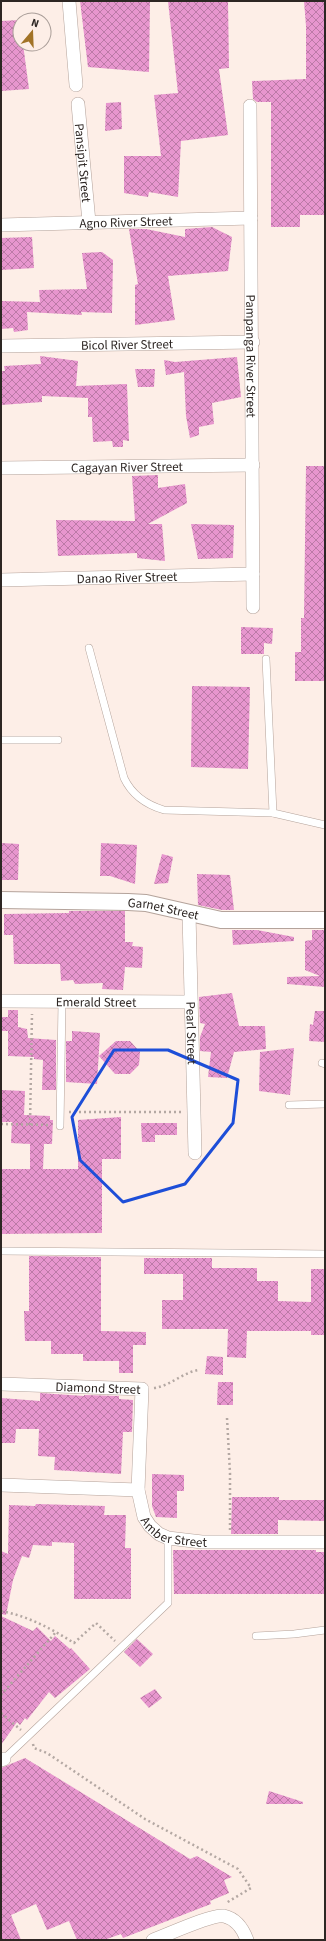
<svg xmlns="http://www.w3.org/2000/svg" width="326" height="1941" font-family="'Source Sans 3',sans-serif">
<defs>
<pattern id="building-cross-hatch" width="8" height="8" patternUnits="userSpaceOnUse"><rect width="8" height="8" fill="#e796ce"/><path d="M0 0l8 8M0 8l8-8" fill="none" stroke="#bc7aa7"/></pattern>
</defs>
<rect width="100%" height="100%" fill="#fdeee7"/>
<g fill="url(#building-cross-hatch)">
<path d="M80 1H150L149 72 88 67Z"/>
<path d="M168 1H228L229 68 219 69 228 135 181 141 178 197 149 192 148 197 124 193V156H161L154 95 178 93Z"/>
<path d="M304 1H325V215H300V227H271V102H257L253 99 252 81 306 79V26Z"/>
<path d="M20 20V44H23L29 89 1 91V21Z"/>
<path d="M121 102 122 129 105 131 106 103Z"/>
<path d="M212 227 232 237 228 271 168 276 175 320 135 325V285L138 284 129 229H146L185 237V229Z"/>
<path d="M32 237 34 268 1 270V238Z"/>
<path d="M102 252 113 260 112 313 81 312 82 315 27 312 28 330 14 332 13 328 1 329V301L40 302 39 290 87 289 82 253Z"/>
<path d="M40 356 78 361 76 386 127 384 129 441 123 440V447H113L112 441 93 442 92 417H88V398L42 396V402L1 405V371H5L4 366 41 364Z"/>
<path d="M237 357 241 397 212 403 214 424 199 427V435L190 438 186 416 184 372 166 375 164 360 175 362Z"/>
<path d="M135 369H155L154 387H138Z"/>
<path d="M306 466H325V681H295V652H301V618H304Z"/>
<path d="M158 475V488L185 484 187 503 148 524H162L165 561 137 558V553L58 556 56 520 135 521 132 476Z"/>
<path d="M191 524 234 525 233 558 198 559Z"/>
<path d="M241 627 273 628 272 644 264 643V654H241Z"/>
<path d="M192 686 250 687 248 769 191 767Z"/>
<path d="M1 843 19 844 18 880H1Z"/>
<path d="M101 843 137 845 135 884 110 876H100Z"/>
<path d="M162 854 173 857 168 883 154 884Z"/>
<path d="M197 874 230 875 234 910H222L198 905Z"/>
<path d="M69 911H125V942H133L132 946 143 947 142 968 125 967 123 990 102 989 103 983 75 984 73 980 61 981 60 964H14L13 935H4V914L69 913Z"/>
<path d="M232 930H257L294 937V941L233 945Z"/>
<path d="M312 930H325V987L287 984V977L320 976 305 970V941L312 940Z"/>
<path d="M232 993 239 1026H265L266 1049 234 1052 227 1078 208 1077 211 1052 200 1051V1037L205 1024 200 1023 199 997Z"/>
<path d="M8 1010H18V1027L27 1029 28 1038 56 1040V1090H42L43 1060 34 1059V1057L8 1056V1031H1V1017H8Z"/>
<path d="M315 1011H325V1042L309 1041 310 1024 313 1025Z"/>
<path d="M72 1031 100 1033 97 1084 66 1082V1041H72Z"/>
<path d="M116 1041H130L140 1052 139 1065 130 1074H115L99 1056Z"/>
<path d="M294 1048 290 1095 259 1091 260 1052Z"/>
<path d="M1 1090 25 1091 24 1115 50 1116V1120H53L52 1144H44L43 1169H78V1120L121 1117V1159H102V1233L1 1234V1169H30V1144L11 1143 12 1122H1Z"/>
<path d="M141 1123H177V1135H155V1142H142Z"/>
<path d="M29 1256 101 1257V1331L146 1332V1345H133V1373H119V1361H83V1354H51V1341H25L24 1311H29Z"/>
<path d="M144 1258H212V1268H257V1281H278V1301L311 1302V1269H325V1335H311V1331H247L246 1358 227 1357 228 1329H162V1300H183V1274H144Z"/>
<path d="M207 1356 223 1357V1375L205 1374Z"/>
<path d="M218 1382H233V1405H217Z"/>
<path d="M40 1393 84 1396V1395L119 1396V1399L133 1400 132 1432H123L121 1474 54 1470 55 1457 38 1456 39 1429H16L15 1443H1V1398L40 1401Z"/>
<path d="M152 1474 184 1475V1491H177V1518L156 1517 152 1506Z"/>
<path d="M232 1497H279V1500H325V1521L278 1520V1534H231Z"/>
<path d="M36 1504 105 1506 104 1515H126L125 1548H131V1599H74V1543L52 1542V1546L33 1545 29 1558 22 1556 13 1580 6 1615 1 1614V1551L8 1554 9 1505 35 1506Z"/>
<path d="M173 1550H316V1552H325V1594H174Z"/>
<path d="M1 1616 33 1631 37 1627 51 1641 55 1636 70 1649 71 1648 90 1669 55 1698 49 1692 27 1720 25 1718 20 1725 17 1722 1 1745Z"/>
<path d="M137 1639 153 1654 140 1667 124 1652Z"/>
<path d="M155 1689 162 1698 149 1708 140 1698Z"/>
<path d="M25 1758 190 1859 197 1856 232 1877 224 1880 229 1893 210 1901 211 1904 123 1938 121 1934 104 1940H77L69 1921 47 1930 36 1904 11 1915 21 1940H1V1768Z"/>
<path d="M269 1791 303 1802V1804H266Z"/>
</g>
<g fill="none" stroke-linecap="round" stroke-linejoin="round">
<defs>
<g id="service">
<path d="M89 648 124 778C132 795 147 805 164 810L273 813"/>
<path d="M266 659 273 813 325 825"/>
<path d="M1 740H58"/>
<path d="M322 1063 325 1064"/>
<path d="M289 1105 325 1104"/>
<path d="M60 1126 62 1002"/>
<path d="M1 1251 325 1254"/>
<path d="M256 1636 294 1634 325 1630"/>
<path d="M4 1759 168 1603V1538"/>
</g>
<g id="minor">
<path d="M69 1 76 85"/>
<path id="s1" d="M78 104 89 222"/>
<path id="s2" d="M250 106 253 607"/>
<path id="s3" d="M1 225 251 218"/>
<path id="s4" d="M1 346 253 342"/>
<path id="s5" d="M1 468 253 465"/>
<path id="s6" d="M1 580 253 574"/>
<path id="s7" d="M189 914 195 1153"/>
<path id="s8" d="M1 1001 191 1002"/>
<path id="s9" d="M1 1384 142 1389 138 1490 144 1517 150 1526 159 1534 168 1538 202 1542H325"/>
<path d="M1 1485 138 1490"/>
<path d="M1 1760 4 1759"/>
<path d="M153 1940C167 1935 212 1914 224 1916 237 1919 243 1929 247 1940"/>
</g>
<g id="tertiary">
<path id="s10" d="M1 900 128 902 146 903 221 920H325"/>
</g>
</defs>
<use href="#service" stroke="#b4a39b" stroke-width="8"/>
<use href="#minor" stroke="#b4a39b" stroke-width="14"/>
<use href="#tertiary" stroke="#b4a39b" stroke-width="18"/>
<g stroke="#b4a8a3" stroke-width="2.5" stroke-dasharray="2 3" stroke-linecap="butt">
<path d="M69 1112H182"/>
<path d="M1 1124 50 1125"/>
<path d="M30 1125 32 1014"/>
<path d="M154 1388C170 1386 182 1373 198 1370"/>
<path d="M227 1418 230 1473V1530"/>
<path d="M1 1611C28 1616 52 1629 74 1643L96 1623 115 1641"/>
<path d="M1 1695 56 1632"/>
<path d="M1 1713 21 1730"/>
<path d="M33 1744 34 1748 47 1753 145 1819 238 1869 251 1888 226 1903"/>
</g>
<use href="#service" stroke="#fff" stroke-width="7"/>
<use href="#minor" stroke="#fff" stroke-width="13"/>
<use href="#tertiary" stroke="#fff" stroke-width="16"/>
</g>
<path fill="none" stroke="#1d4ed8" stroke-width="3" stroke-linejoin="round" d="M114 1050H168L238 1080 233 1123 185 1184 123 1202 80 1160 72 1117Z"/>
<g text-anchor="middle" stroke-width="3" stroke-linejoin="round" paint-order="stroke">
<g font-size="13" fill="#2d2623" stroke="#fdeee7">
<text dy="5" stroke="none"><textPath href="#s1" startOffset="59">Pansipit Street</textPath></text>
<text dy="5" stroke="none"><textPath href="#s3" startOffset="125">Agno River Street</textPath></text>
<text dy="5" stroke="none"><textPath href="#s4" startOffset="126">Bicol River Street</textPath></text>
<text dy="5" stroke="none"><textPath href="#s2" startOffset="250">Pampanga River Street</textPath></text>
<text dy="5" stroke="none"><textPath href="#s5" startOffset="126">Cagayan River Street</textPath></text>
<text dy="5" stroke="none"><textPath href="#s6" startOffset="126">Danao River Street</textPath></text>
<text dy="5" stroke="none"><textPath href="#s10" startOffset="163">Garnet Street</textPath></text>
<text dy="5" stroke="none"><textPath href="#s8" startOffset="95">Emerald Street</textPath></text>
<text dy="5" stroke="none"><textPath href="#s7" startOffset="119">Pearl Street</textPath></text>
<text dy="5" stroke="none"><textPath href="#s9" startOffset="97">Diamond Street</textPath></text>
<text dy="5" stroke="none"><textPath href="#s9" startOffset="306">Amber Street</textPath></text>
</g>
</g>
<rect width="326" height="1941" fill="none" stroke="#2d2623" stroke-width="4"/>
<g transform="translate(32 32) rotate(19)"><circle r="19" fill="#fdeee7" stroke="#aa9e99"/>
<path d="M0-3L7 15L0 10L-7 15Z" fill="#a27327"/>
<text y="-6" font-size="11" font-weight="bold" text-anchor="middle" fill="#2d2623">N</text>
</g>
</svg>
